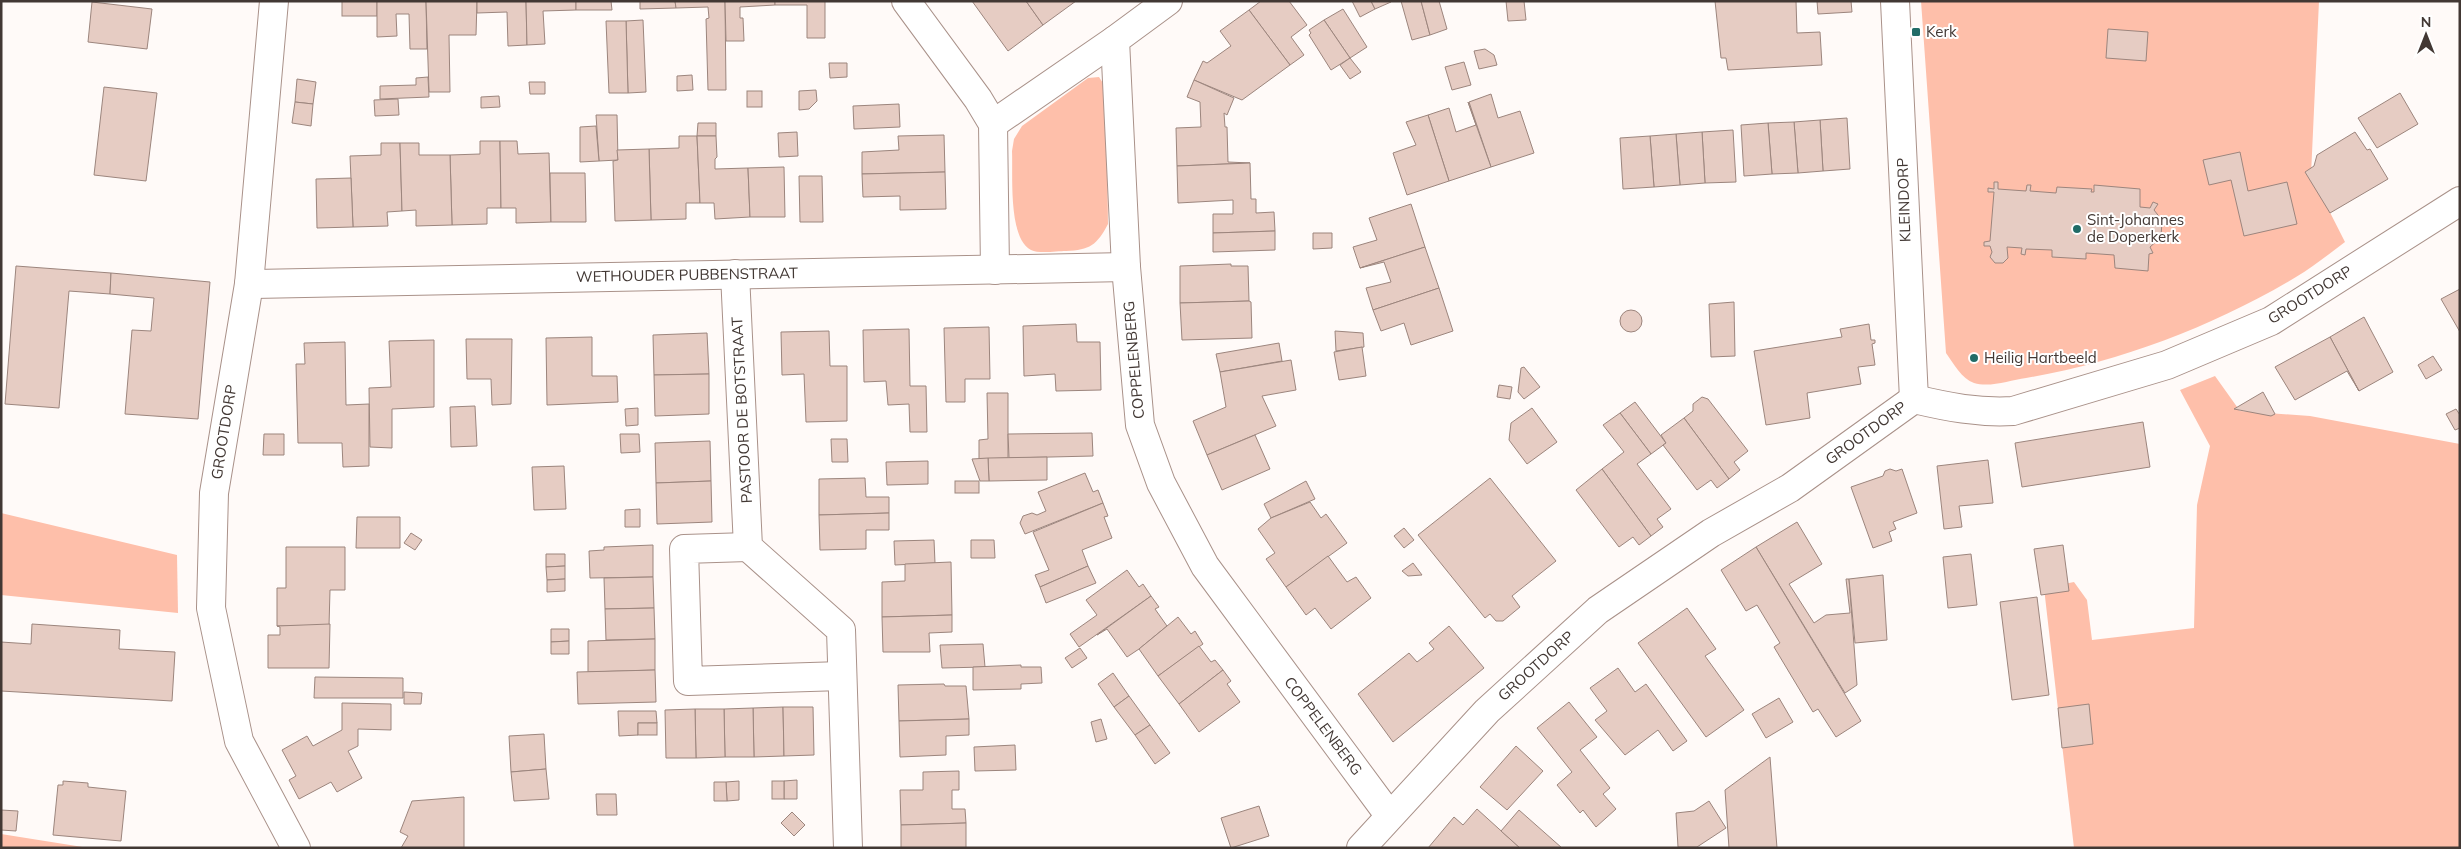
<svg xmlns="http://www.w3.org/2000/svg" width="2461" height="849" font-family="Mulish,sans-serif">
<rect width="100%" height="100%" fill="#fffaf8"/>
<g fill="#febfaa">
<path d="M1921 1H2319L2311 175 2345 242C2329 254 2313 267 2296 277 2214 326 2120 362 2026 378 2010 380 1990 388 1974 383 1962 379 1953 363 1946 353Z"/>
<path d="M1099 77 1106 88 1108 224C1097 245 1090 250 1066 251 1057 251 1039 254 1031 250 1008 238 1013 176 1012 151L1014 139 1022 126 1088 78Z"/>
<path d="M2215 376 2240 411 2310 416 2460 444V848H2074L2044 588 2074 582 2087 600 2092 640 2194 628 2197 505 2210 446 2180 390Z"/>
<path d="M1 513 177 555 178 613 1 595Z"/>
<path d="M1 834 89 848H1Z"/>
</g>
<g fill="#e6ccc3" stroke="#9c857d">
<rect x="342" y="1" width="35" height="15"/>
<path d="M377 1H426L427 49H410L409 14H396L397 36 377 37Z"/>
<path d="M426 1H477L476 35H449L450 92H429Z"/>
<path d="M477 1H526L527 45 508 46 507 12 477 13Z"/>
<path d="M526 1H576V10L543 11 545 44 527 45Z"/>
<path d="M576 1H611L612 10H576Z"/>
<path d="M640 1H675L676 8 640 9Z"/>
<path d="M675 1H725L726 90H708L706 19 709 18 708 7 676 8Z"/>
<path d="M725 1H775V5L740 7V18H743L744 41H726Z"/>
<path d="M775 1H825V38H807V5H775Z"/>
<path d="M972 1H1026L1043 25 1008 51Z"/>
<path d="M1026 1H1076L1043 25Z"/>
<path d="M1261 1H1289L1307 25 1291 37 1304 55 1290 65 1249 10Z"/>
<path d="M1352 1H1371L1375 9 1360 17Z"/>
<path d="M1371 1H1390L1391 2 1375 9Z"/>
<path d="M1401 1H1421L1430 35 1412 40Z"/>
<path d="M1421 1H1439L1447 29 1430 35Z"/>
<path d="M1506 1H1524L1526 20 1508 21Z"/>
<path d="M1715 1H1796L1797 33 1820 32 1822 65 1728 70 1726 58H1721Z"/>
<path d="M1817 1H1851L1852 12 1818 14Z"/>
<path d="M92 2 152 9 147 49 88 42Z"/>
<path d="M1343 9 1367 47 1350 58 1324 20Z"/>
<path d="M1249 10 1290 65 1242 100 1194 80 1203 61 1207 63 1231 46 1220 31Z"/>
<path d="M643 20 646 92 628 93 626 21Z"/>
<path d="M1324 20 1350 58 1331 70 1309 35 1311 33 1309 30Z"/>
<path d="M606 21H626L628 93H609Z"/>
<path d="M2108 29 2148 32 2146 61 2106 58Z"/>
<path d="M1485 49 1494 55 1497 65 1479 69 1474 51Z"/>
<path d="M1350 58 1361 72 1350 79 1340 65Z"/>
<path d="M1464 62 1471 85 1452 90 1445 67Z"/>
<path d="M829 63H847V77L830 78Z"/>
<path d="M692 75 693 90 677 91V76Z"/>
<path d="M428 77 429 97 380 99V86L416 85V78Z"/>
<path d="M297 79 316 82 313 104 295 102Z"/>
<path d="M1194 80 1234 98 1227 115 1224 113 1225 127H1227L1228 162 1250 163 1177 166 1176 128 1201 127 1200 102 1187 97Z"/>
<path d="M529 82H545V94H530Z"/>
<path d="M104 87 157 93 146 181 94 175Z"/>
<path d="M816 90 817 101 809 109 799 110V91Z"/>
<rect x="747" y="91" width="15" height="16"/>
<path d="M2400 93 2418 124 2377 148 2358 118Z"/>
<path d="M1491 94 1498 118 1520 111 1534 153 1491 167 1469 102Z"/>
<path d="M499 96 500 107 481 108V97Z"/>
<path d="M398 99 399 115 375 116 374 100Z"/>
<path d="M295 102 313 104 311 126 292 123Z"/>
<path d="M1468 102 1491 167 1449 181 1428 115 1449 108 1456 132 1476 125Z"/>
<path d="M899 104 900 127 854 129 853 106Z"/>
<path d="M596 115H617L618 160 599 161Z"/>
<path d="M1428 115 1449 181 1407 195 1393 153 1416 145 1406 122Z"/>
<path d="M1847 118 1850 169 1823 171 1820 120Z"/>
<path d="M1820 120 1823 171 1798 173 1794 122Z"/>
<path d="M1794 122 1798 173 1772 174 1768 123Z"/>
<path d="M698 123H716V136H697Z"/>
<path d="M1768 123 1772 174 1744 176 1741 125Z"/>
<path d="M596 126 599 161 580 162V127Z"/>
<path d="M1733 130 1736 182 1705 183 1702 132Z"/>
<path d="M797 132 798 156 779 157 778 133Z"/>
<path d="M1702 132 1705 183 1680 185 1676 134Z"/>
<path d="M2355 132 2367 150 2370 149 2388 179 2330 213 2305 172 2314 166 2317 155Z"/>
<path d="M1676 134 1680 185 1654 187 1650 136Z"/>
<path d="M944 135 945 172 862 174V152L899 150 898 136Z"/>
<path d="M679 136H697L700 203H686V219L651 220 649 149 679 148Z"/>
<path d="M697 136H716L717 157 715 159V169L748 168 750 217 715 219 714 203H700Z"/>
<path d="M1650 136 1654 187 1623 189 1620 138Z"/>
<path d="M480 141H500L501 208H487V224L452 225 450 155 480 154Z"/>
<path d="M500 141H517L518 154 549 153 551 222 516 223V208H501Z"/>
<path d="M381 143H400L402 211 387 212 388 226 353 227 350 156 381 155Z"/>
<path d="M400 143H419V155H450L452 225 416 226V210L402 211Z"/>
<path d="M649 149 651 220 615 221 613 161 618 160 617 150Z"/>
<path d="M2240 152 2248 191 2287 182 2297 224 2244 236 2231 180 2209 185 2203 160Z"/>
<path d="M1250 163 1251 199H1256V213L1274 212 1275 231 1213 233V214H1233V200L1178 203 1177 166Z"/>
<path d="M784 167 785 217H750L748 168Z"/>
<path d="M945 172 946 209 900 210V196L863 197 862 174Z"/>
<path d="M550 173H585L586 222H551Z"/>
<path d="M799 176H822L823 222H800Z"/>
<path d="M351 178 353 227 317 228 316 179Z"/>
<path d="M1994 182H1998V189L2026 191 2027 185H2031L2030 191 2056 193 2057 187 2092 189 2091 192H2094V185L2140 189V207L2150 208 2153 202 2158 204 2154 210 2161 219 2168 217 2170 222 2162 223 2161 235 2168 238 2166 242 2159 239 2150 247 2153 253 2149 254 2148 271 2115 268 2114 255 2086 253V259L2052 257V250L2026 249 2025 255 2021 254 2022 248 2007 247 2008 258 2003 263H1995L1990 257 1992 252 1990 246H1984V242L1990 241 1994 192H1988V188L1994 189Z"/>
<path d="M1411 204 1425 247 1360 268 1353 247 1377 240 1369 218Z"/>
<path d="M1275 231V250L1213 252V233Z"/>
<path d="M1313 233H1332V248L1313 249Z"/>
<path d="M1425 247 1439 288 1373 310 1366 288 1391 282 1384 262 1360 268Z"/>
<path d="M1231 264V266H1248L1249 301 1180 303V266Z"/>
<path d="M16 266 111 273 110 294 69 291 59 408 5 404Z"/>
<path d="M111 273 210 282 198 419 125 414 132 330 151 331 154 298 110 294Z"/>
<path d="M1439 288 1453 331 1411 345 1404 323 1381 331 1373 310Z"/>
<path d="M2460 289V332L2441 299Z"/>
<path d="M1249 301 1251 302 1252 338 1182 340 1180 303Z"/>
<path d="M1734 302 1735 356 1711 357 1709 304Z"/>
<circle cx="1631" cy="321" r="11"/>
<path d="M2364 317 2393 372 2359 391 2330 337Z"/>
<path d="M1076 324 1077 342H1100L1101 390 1056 391 1055 374 1024 376 1023 326Z"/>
<path d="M1869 324 1871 340H1875V343L1872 344 1875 365 1858 367 1861 384 1807 393 1810 418 1766 425 1754 351 1842 337 1840 329Z"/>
<path d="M989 327 990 379H965V402H946L944 328Z"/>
<path d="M909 329 910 386H926L927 432H910L909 404 888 405 886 381 864 382 863 330Z"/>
<path d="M829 331 830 366H847V421L806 422 804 374 782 375 781 332Z"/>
<path d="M1335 331 1363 333 1364 347 1336 351Z"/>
<path d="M707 333 709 374 654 375 653 335Z"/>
<path d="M592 337V376H617L618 402 547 405 546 338Z"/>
<path d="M2330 337 2359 391 2347 371 2295 400 2275 367Z"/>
<path d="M466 339H512L511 404 492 405 491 379H467Z"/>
<path d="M434 340V407L392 409V448L370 447 369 388 391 387 389 341Z"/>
<path d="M345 342 346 405 369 404V466L343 467 342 443H298L296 364H305L304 343Z"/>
<path d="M1279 343 1282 361 1220 372 1216 354Z"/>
<path d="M1362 347 1366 376 1339 380 1334 352Z"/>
<path d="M2433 356 2442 370 2426 379 2418 365Z"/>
<path d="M1291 360 1296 390 1262 396 1276 426 1207 455 1193 421 1226 407 1220 372Z"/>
<path d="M1524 367 1540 387 1524 399 1518 392 1521 368Z"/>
<path d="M709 374V414L655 416 654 375Z"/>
<path d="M1499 385 1512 387 1510 399 1497 397Z"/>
<path d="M2263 392 2275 414 2271 416 2234 409Z"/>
<path d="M987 393H1008V458L979 459V440L988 439Z"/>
<path d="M1702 397 1708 399 1748 451 1734 462 1740 470 1729 479 1684 418 1693 411V404Z"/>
<path d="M1635 402 1666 443 1651 454 1620 413Z"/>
<path d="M475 406 477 446 451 447 450 407Z"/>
<path d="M638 408V425L626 426 625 409Z"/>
<path d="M1532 408 1557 442 1527 464 1509 440 1511 423Z"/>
<path d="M2456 409 2460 415V428L2455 430 2446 414Z"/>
<path d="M1620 413 1651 454 1637 464 1671 509 1657 519 1663 527 1651 536 1602 469 1624 452 1603 425Z"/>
<path d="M1684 418 1729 479 1717 488 1711 480 1697 490 1663 445 1666 443 1661 435Z"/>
<path d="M2143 422 2150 467 2022 487 2015 443Z"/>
<path d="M1092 433 1093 456 1009 458 1008 434Z"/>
<path d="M264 434H284V455H263Z"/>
<path d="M620 434H639L640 452 621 453Z"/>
<path d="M1255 435 1270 469 1222 490 1207 455Z"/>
<path d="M831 439H847L848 462H832Z"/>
<path d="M710 441 711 481 656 483 655 443Z"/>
<path d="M1047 457V480L989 481 988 458Z"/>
<path d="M988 458 989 481H980L972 459Z"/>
<path d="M1988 460 1993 503 1959 506 1962 527 1944 529 1937 466Z"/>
<path d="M928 461V484L887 485 886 462Z"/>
<path d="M564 466 566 509 534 510 532 467Z"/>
<path d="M1602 469 1651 536 1639 545 1633 537 1619 547 1576 490Z"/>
<path d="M1890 469 1896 471 1902 469 1917 513 1893 522 1896 529 1889 532 1892 541 1873 548 1851 487 1883 476 1885 471Z"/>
<path d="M1085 473 1093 492 1098 490 1103 503 1025 534 1020 523 1023 516 1032 513 1037 515 1046 511 1038 492Z"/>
<path d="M865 478 866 497H889V513L819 515V479Z"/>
<path d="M1490 478 1556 561 1512 596 1520 607 1503 621H1496L1490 614 1485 618 1418 535Z"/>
<path d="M711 481 712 522 657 524 656 483Z"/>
<rect x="955" y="481" width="24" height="12"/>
<path d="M1306 481 1315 499 1271 518 1264 504Z"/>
<path d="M1310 502 1321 518 1326 514 1347 543 1286 587 1266 559 1275 553 1258 529 1271 518Z"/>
<path d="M1103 503 1108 516 1104 517 1112 538 1082 550 1088 566 1040 587 1035 575 1049 570 1033 532Z"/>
<path d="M640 509V527H625V510Z"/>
<path d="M889 513V530H866V549L820 550 819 515Z"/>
<path d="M357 517H400V548H356Z"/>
<path d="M1797 522 1822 564 1789 584 1814 623 1826 615 1850 613 1846 579H1849L1857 685 1845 693 1756 547Z"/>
<path d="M1404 528 1414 540 1404 548 1394 536Z"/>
<path d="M411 533 422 540 415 550 404 543Z"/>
<path d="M934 540 935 563 895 565 894 541Z"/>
<path d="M971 540H994L995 558H971Z"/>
<path d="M653 545V577L590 578 589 551 604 550V547Z"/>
<path d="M2063 545 2069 591 2041 595 2034 549Z"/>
<path d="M286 547H345V590H330L329 626H277V588H286Z"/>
<path d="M1756 547 1861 721 1836 737 1818 709 1813 712 1774 647 1780 643 1757 605 1746 611 1721 570Z"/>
<path d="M546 554H565V566L546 567Z"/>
<path d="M1971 554 1977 605 1948 608 1943 557Z"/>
<path d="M1328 556 1347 582 1356 577 1371 598 1331 629 1315 608 1306 615 1286 587Z"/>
<path d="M951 562 952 615 882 617V582L905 581V564Z"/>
<path d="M1413 563 1422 575 1408 576 1402 571Z"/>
<path d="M565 566V579L547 580 546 567Z"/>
<path d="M1088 566 1096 583 1046 603 1040 587Z"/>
<path d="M1127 570 1139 587 1143 584 1151 596 1079 647 1070 634 1097 615 1086 600Z"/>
<path d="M1883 575 1887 640 1855 643 1849 579Z"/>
<path d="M653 577 654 608 605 609 604 578Z"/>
<path d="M565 579V591L547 592V580Z"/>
<path d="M1151 596 1159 607 1155 609 1167 626 1139 649 1127 657 1107 629 1097 635Z"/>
<path d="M2037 597 2049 695 2012 700 2000 602Z"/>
<path d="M654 608 655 639 606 640 605 609Z"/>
<path d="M1687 608 1716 649 1705 656 1744 710 1706 737 1638 643Z"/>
<path d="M952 615V632L929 633 930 652H883L882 617Z"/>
<path d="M1178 617 1191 634 1195 631 1203 644 1158 676 1139 649Z"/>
<path d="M32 624 120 630 119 649 175 652 172 701 1 691V642L31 644Z"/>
<path d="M330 624 329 668H268V635H280V627L277 626Z"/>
<path d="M1449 626 1484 668 1393 742 1358 694 1409 653 1417 662 1434 649 1429 643Z"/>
<path d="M551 629H569V641L551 642Z"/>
<path d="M655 639V670L588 672V641Z"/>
<path d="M569 641V654H551V642Z"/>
<path d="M983 644 985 667 942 668 940 645Z"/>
<path d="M1199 646 1211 662 1215 660 1223 670 1179 704 1158 676Z"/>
<path d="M1080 648 1087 658 1072 668 1065 658Z"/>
<path d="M1021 665V667H1041L1042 683 1021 684V689L973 690V667Z"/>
<path d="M1618 668 1635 692 1646 684 1687 741 1673 751 1658 730 1625 755 1595 720 1607 711 1590 688Z"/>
<path d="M655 670 656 702 578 704 577 672Z"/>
<path d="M1223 670 1231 681 1227 684 1240 702 1199 732 1179 704Z"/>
<path d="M1113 673 1129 696 1114 707 1098 684Z"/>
<path d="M315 677 403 678V698H314Z"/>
<path d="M944 684 945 686H966L969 719 899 721 898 685Z"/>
<path d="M404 692 422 693 421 704H404Z"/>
<path d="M1129 696 1150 725 1135 735 1114 707Z"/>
<path d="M1779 698 1793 722 1766 738 1752 714Z"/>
<path d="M1569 702 1597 737 1580 750 1610 788 1603 794 1616 809 1596 827 1583 810 1580 813 1557 785 1572 772 1537 728Z"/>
<path d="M342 703 391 704V730L358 729V746L348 751 362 778 337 792 331 782 299 799 289 780 296 776 282 750 307 736 313 746 342 730Z"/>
<path d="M2089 704 2093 744 2062 748 2058 708Z"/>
<path d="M783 707 784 756 754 757 753 708Z"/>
<path d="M783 707H813L814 755 784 756Z"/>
<path d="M753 708 754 757H725L724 709Z"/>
<path d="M695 709H724L725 757 696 758Z"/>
<path d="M695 709 696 758H666L665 710Z"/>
<path d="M618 711H656L657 723H638V735L619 736Z"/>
<path d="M969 719V735L946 736V755L900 757 899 721Z"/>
<path d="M1101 719 1107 739 1096 742 1091 722Z"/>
<rect x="638" y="723" width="19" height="12"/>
<path d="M1150 725 1170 753 1155 764 1135 735Z"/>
<path d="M544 734 546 769 511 772 509 736Z"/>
<path d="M1015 745 1016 770 975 771 974 747Z"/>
<path d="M1516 746 1543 771 1507 810 1480 787Z"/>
<path d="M1770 757 1777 848H1729L1725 790Z"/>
<path d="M546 769 549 799 514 801 511 772Z"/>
<path d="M959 771V790H952V809H965L966 823 901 825 900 790H923V772Z"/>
<path d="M797 780V799H784V781Z"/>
<path d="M63 781 88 783V787L126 791 121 841 53 835 58 785H63Z"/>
<path d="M739 781V800L727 801 726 782Z"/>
<rect x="772" y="781" width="12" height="18"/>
<path d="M714 782H726L727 801H714Z"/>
<path d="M596 794H616L617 815H597Z"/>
<path d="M464 797V848H401L408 836 400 832 412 801Z"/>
<path d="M1709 801 1726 828 1697 847H1678L1676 813 1694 811Z"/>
<path d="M1259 806 1269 836 1231 848 1221 818Z"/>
<path d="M1477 809 1520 848H1428L1454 817 1463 825Z"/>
<path d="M1 810 18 811 16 831 1 830Z"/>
<path d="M1519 810 1562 848H1520L1501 831Z"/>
<path d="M792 812 805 825 794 836 781 823Z"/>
<path d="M966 823V848H901V825Z"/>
</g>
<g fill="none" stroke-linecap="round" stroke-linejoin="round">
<defs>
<g id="minor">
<path d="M274 1 249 284 214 493 211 608 239 741 296 848"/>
<path d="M906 1 978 99 993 124 995 270"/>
<path d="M1168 1 1115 40 1126 267 1140 425 1161 483 1205 566 1389 815"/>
<path d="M1895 1 1914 399"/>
<path d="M993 124 1115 40"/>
<path d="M735 274 748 547 841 630 848 848"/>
<path d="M249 284 1126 267"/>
<path d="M748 547 684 549 688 681 842 676"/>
<path d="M1361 848 1487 711 1598 610 1711 533 1790 488 1914 399C1948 407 1978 413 2013 411L2167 365 2271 321 2460 201"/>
</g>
</defs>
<use href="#minor" stroke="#a99189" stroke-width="30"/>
<use href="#minor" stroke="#fff" stroke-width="28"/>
</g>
<g fill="#216c67" stroke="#fff" stroke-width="2">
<rect x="1911" y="27" width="10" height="10" rx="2.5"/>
<circle cx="2077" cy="229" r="5"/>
<circle cx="1974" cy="358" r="5"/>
</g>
<g text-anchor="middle" stroke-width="4" stroke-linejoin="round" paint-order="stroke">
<g font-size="15" fill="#423834" stroke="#fff" text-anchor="start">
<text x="1926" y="37">Kerk</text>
<text x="2087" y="225">Sint-Johannes<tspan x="2087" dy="17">de Doperkerk</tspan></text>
<text x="1984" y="363">Heilig Hartbeeld</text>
</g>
<g font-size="15" fill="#423834" stroke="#fff">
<text transform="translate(1904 200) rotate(-92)" y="5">KLEINDORP</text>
<text transform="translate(687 275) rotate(-1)" y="5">WETHOUDER PUBBENSTRAAT</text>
<text transform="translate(2310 295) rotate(-32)" y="5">GROOTDORP</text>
<text transform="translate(1134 360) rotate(-95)" y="5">COPPELENBERG</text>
<text transform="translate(742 410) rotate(-93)" y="5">PASTOOR DE BOTSTRAAT</text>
<text transform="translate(224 432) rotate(-81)" y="5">GROOTDORP</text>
<text transform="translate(1866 433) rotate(-36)" y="5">GROOTDORP</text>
<text transform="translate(1536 666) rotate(-42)" y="5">GROOTDORP</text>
<text transform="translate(1323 726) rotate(53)" y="5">COPPELENBERG</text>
</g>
</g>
<rect width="2461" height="849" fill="none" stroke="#423834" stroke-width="5"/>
<g transform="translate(2426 35)" stroke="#ffffff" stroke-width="4" paint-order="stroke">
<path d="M0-4L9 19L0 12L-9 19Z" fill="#423834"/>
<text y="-8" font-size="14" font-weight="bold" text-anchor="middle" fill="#423834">N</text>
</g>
</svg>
